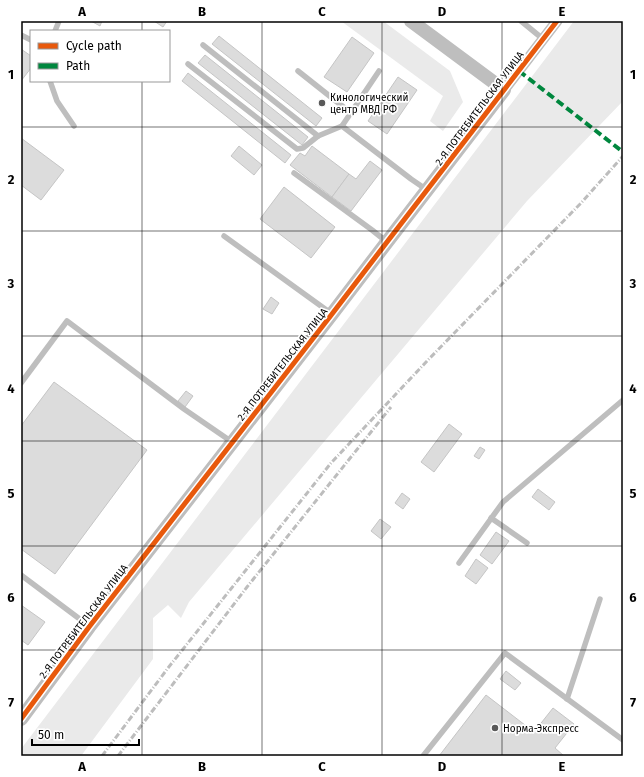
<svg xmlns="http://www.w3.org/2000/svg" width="644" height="777" font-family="'Fira Sans',sans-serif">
<rect width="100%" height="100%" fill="#fff"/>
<g fill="#eaeaea">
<path d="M341 21H383L450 71 463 102 443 131 430 121 443 96Z"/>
<path d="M574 21H623V101L527 201 189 602 181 618 168 605 153 618V659L81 756H21V749Z"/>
</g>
<g fill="#dcdcdc" stroke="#c5c5c5">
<path d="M91 21H102L100 26Z"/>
<path d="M154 21H167L163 27Z"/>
<path d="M219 36 322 118 316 126 212 44Z"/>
<path d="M352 37 374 53 347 92 324 77Z"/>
<path d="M21 49 31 56V68L21 81Z"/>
<path d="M205 55 308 137 302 145 198 63Z"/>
<path d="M188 73 291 155 285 163 182 81Z"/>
<path d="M398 77 417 90 387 134 368 121Z"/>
<path d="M21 138 64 170 41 200 21 185Z"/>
<path d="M239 146 262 165 254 175 231 156Z"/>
<path d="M312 146 349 174 332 197 290 165 300 153 305 156Z"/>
<path d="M370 161 382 170 351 211 332 197 349 174 356 179Z"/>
<path d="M284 187 335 227 311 258 260 219Z"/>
<path d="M271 297 279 303 272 314 263 309Z"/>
<path d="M54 382 147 450 55 574 21 549V426Z"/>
<path d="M186 391 193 396 185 407 178 401Z"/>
<path d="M449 424 462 434 434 472 421 462Z"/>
<path d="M480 447 485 450 479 459 474 456Z"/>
<path d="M538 489 555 502 549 510 532 497Z"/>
<path d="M402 493 410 499 403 509 395 503Z"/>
<path d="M380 519 391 527 381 539 371 531Z"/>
<path d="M496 532 509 541 492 564 480 555Z"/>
<path d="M476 559 488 568 476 584 465 576Z"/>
<path d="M21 605 45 622 28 645 21 640Z"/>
<path d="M506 671 521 683 515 690 500 679Z"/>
<path d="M486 695 534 732 553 708 574 724 555 748 564 756H439Z"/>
</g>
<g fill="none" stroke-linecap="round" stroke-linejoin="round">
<g stroke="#bebebe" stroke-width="5.5">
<path d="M521 21 543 39"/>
<path d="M55 31 59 21"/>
<path d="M21 35 31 40"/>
<path d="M203 45 318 136"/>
<path d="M188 64 297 149 303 148 318 136 342 126 411 179 427 190"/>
<path d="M298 71 351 113"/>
<path d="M50 81 57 101 74 126"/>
<path d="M342 126 379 71"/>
<path d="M294 173 372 230 387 242"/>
<path d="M224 236 332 314"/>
<path d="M21 383 67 321 184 409 232 442"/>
<path d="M491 518 527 543"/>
<path d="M459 563 503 502 623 400"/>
<path d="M21 575 89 626"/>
<path d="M567 699 600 599"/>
<path d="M423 756 505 653 623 740"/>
</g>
<path stroke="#bebebe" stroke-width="11" d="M504 90 557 21"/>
<path stroke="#bebebe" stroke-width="14" d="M21 719 89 627 332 314 387 242 504 90 411 21"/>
<g stroke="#bdbdbd" stroke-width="3" stroke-dasharray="6 2 1 2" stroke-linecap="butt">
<path d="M102 756 168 668 331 463 428 360 582 202 623 156"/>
<path d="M118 756 247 587 391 407"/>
</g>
<path stroke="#00873e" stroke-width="4" stroke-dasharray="8 4" stroke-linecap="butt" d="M519 71 623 152"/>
<defs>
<path id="cycleway" d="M21 719 89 627 332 314 387 242 557 21"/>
</defs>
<use href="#cycleway" stroke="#fff" stroke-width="8"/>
<use href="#cycleway" stroke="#e8590c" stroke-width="5"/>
</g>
<path fill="none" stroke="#000" stroke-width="1" stroke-opacity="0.55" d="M142 21V31M262 21V756M382 21V756M502 21V756M142 81V756M21 127H623M21 231H623M21 336H623M21 441H623M21 546H623M21 650H623"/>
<g fill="#595959" stroke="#fff" stroke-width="1.5">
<circle cx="322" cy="103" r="4"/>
<circle cx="495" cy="728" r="4"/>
</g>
<g text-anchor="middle" stroke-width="3.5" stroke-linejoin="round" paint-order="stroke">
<g font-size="10" fill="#000" stroke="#fff" text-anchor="start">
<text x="330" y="101">Кинологический<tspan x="330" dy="12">центр МВД РФ</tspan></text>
<text x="503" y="732">Норма-Экспресс</text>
</g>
<g font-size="10" fill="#000" stroke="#fff">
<text transform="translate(479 108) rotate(-53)" y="4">2-Я ПОТРЕБИТЕЛЬСКАЯ УЛИЦА</text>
<text transform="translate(282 364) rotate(-52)" y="4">2-Я ПОТРЕБИТЕЛЬСКАЯ УЛИЦА</text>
<text transform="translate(83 621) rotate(-53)" y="4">2-Я ПОТРЕБИТЕЛЬСКАЯ УЛИЦА</text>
</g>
</g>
<rect width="644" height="777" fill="none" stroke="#ffffff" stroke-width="44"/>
<rect x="30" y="30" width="140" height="52" fill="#ffffff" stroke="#999999"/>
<rect x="38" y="43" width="20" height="6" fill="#e8590c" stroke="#999999"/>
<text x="66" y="50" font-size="12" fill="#000000">Cycle path</text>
<rect x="38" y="63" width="20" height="6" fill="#00873e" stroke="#999999"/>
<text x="66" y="70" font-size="12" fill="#000000">Path</text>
<path d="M32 739v6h107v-6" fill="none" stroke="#000000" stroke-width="2"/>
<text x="38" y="739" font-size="12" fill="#000000" stroke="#ffffff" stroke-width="3" paint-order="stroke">50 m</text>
<rect x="22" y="22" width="600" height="733" fill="none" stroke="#000" stroke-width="1.5"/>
<g font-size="13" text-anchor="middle" font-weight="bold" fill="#000">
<text x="82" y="16">A</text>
<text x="202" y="16">B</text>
<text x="322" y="16">C</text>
<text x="442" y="16">D</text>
<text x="562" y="16">E</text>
<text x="11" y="79">1</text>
<text x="633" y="79">1</text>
<text x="11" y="184">2</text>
<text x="633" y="184">2</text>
<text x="11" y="288">3</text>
<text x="633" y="288">3</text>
<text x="11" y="393">4</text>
<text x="633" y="393">4</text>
<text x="11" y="498">5</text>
<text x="633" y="498">5</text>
<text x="11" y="602">6</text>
<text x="633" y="602">6</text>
<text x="11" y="707">7</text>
<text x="633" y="707">7</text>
<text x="82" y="771">A</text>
<text x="202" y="771">B</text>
<text x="322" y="771">C</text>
<text x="442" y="771">D</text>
<text x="562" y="771">E</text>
</g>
</svg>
